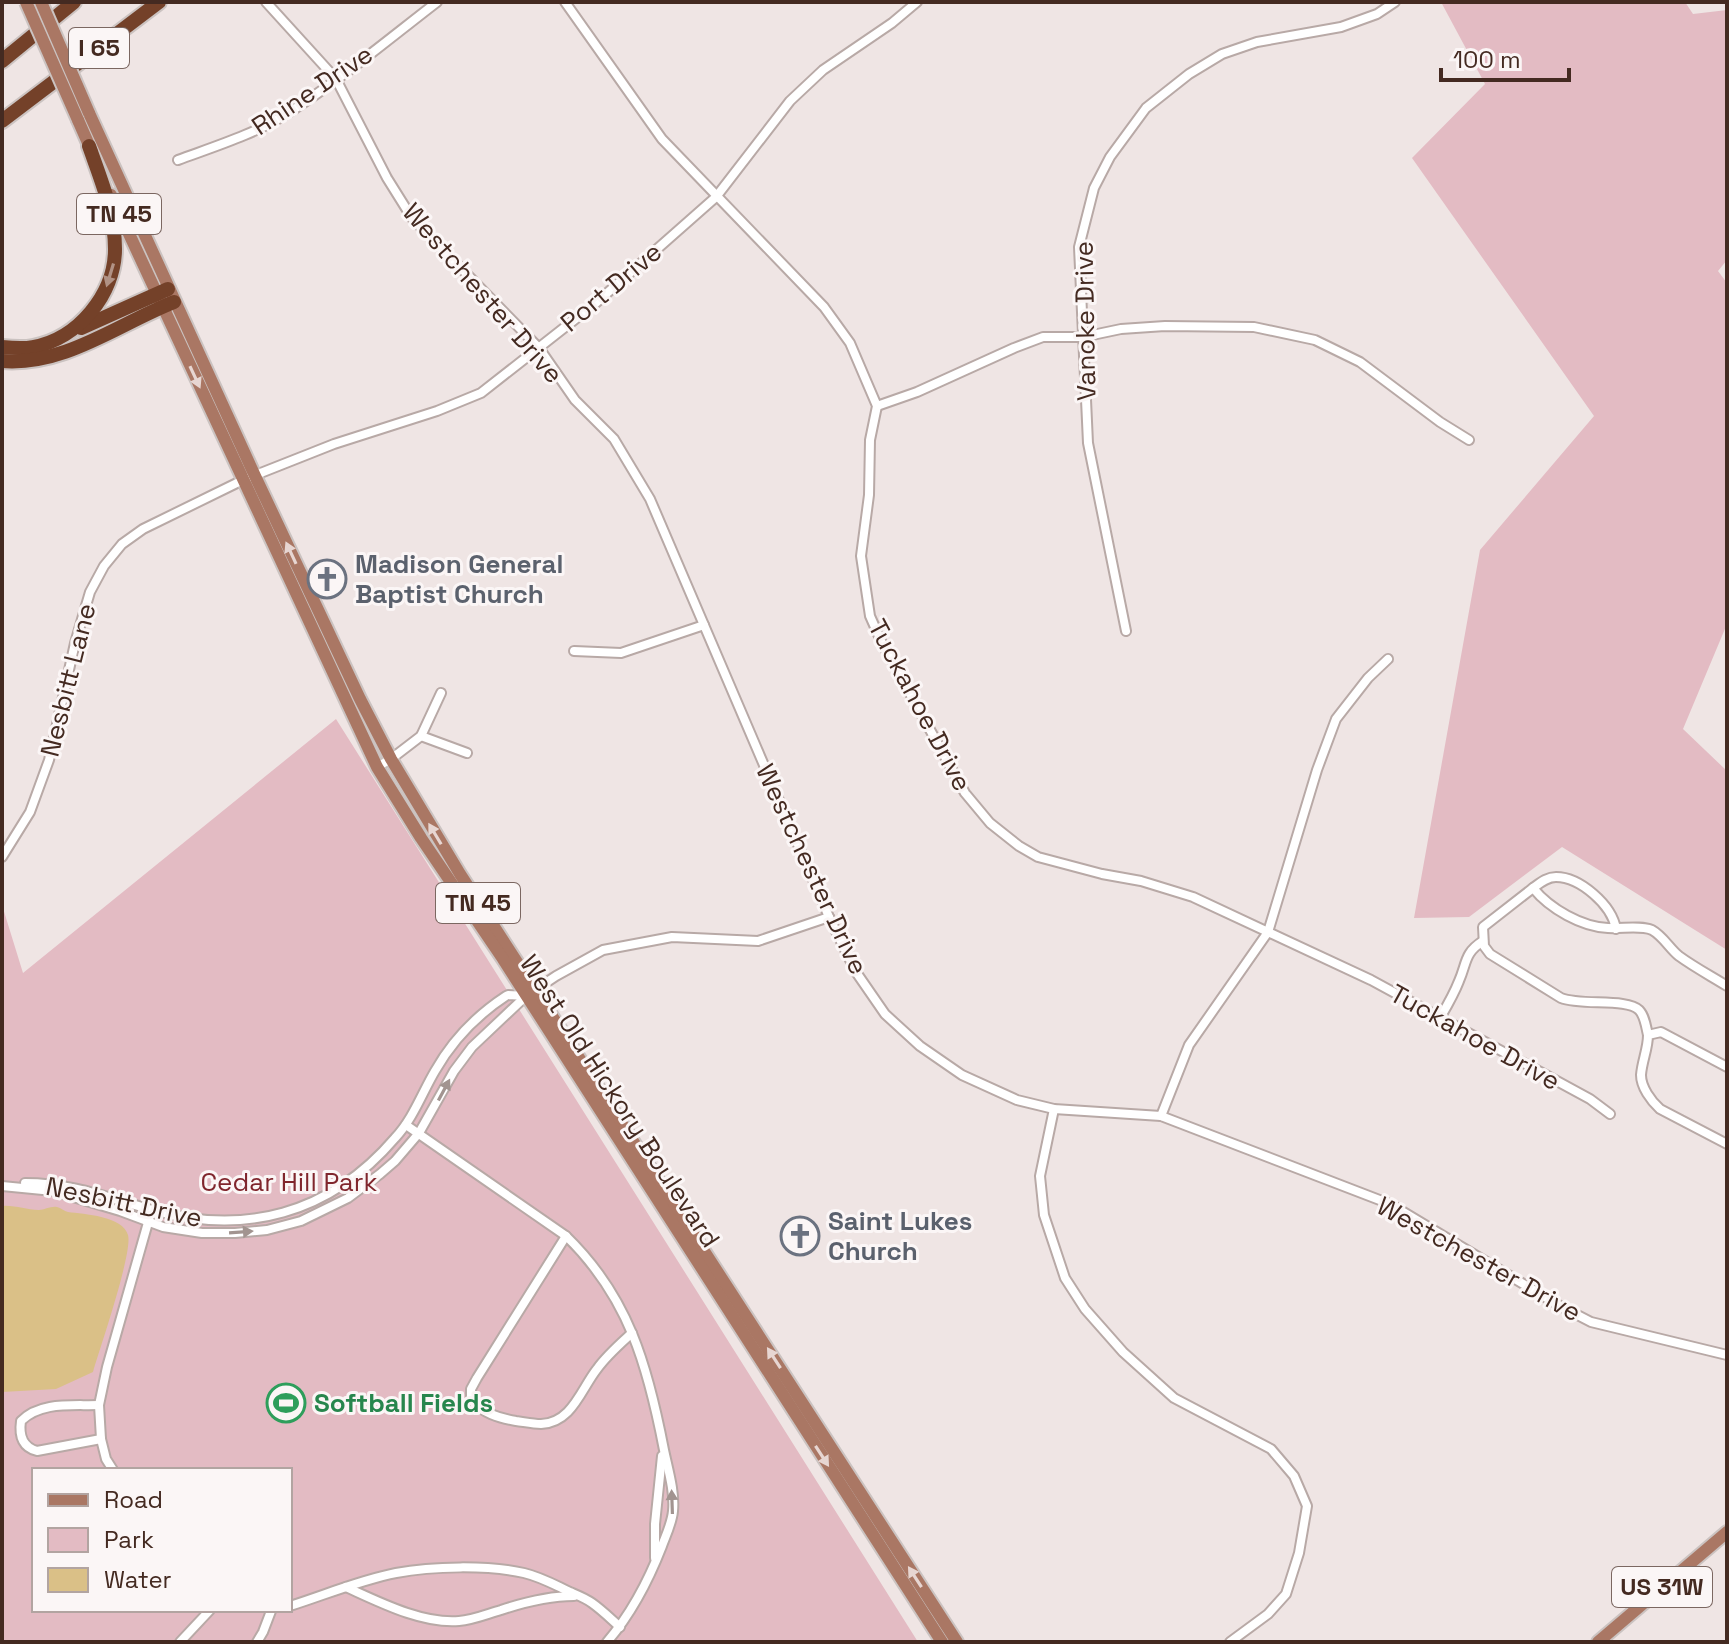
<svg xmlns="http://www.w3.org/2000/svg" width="1729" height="1644" font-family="'Space Grotesk',sans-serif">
<rect width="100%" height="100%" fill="#efe5e4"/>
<g fill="#e3bbc3" fill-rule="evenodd">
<path d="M1441 2H1685L1693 14 1727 10V260L1718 271 1727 283V624L1683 729 1727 771V950L1562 847 1469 917 1414 918 1480 550 1594 416 1412 158 1485 84Z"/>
<path d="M336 719 918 1642H2V905L23 973ZM34 1470H290V1610H34Z"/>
</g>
<path fill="#dac087" d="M2 1206C15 1205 26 1210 39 1210 44 1210 51 1206 57 1207 61 1208 64 1211 68 1212 84 1214 123 1216 128 1235 133 1252 100 1348 93 1372L56 1389 2 1392Z"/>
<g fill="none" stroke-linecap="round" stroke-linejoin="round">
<defs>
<g id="minor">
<path d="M266 2 336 79 387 178 412 218 539 348 575 400 614 439 650 499 829 917 856 972 885 1014 920 1046 962 1075 1017 1100 1054 1109 1161 1116 1390 1204 1560 1306 1591 1322 1727 1355"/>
<path d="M565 2 662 139 824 307 850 343 877 406 870 440 869 495 861 556 870 616 882 643 965 793 990 823 1019 846 1038 857 1102 874 1141 881 1193 897 1371 980 1590 1099 1610 1114"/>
<path d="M178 160C216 146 255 134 290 112 341 79 389 39 437 2"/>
<path d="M877 406 917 392 1014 348 1043 337H1083L1121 329 1165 326 1254 327 1315 340 1360 362 1440 422 1469 440"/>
<path d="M1126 631 1088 443 1079 247 1094 188 1110 157 1146 108 1189 74 1222 54 1257 42 1341 27 1377 14 1395 2"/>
<path d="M574 651 621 653 704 625"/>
<path d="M421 736 467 753"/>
<path d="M377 767 391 759 421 736 441 693"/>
<path d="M2 857 30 812 49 760 75 643 90 592 104 566 122 544 143 529 243 480 334 444 437 411 481 393 597 302 716 197 790 101 823 70 892 23 917 2"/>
<path d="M1533 888 1483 927 1484 946 1490 954 1561 998C1581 1006 1627 998 1639 1010 1645 1016 1646 1027 1648 1035"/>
<path d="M1616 929C1612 905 1580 877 1556 877 1547 877 1540 883 1533 888 1550 909 1582 927 1608 928 1622 929 1640 925 1652 930 1663 936 1670 949 1679 956 1694 967 1711 976 1727 986"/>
<path d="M1440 1018C1447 1006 1454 994 1459 981 1467 963 1464 953 1483 941"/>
<path d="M1727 1067 1661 1032 1648 1035C1648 1049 1642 1061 1641 1075 1641 1087 1651 1101 1660 1109L1727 1144"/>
<path d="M1054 1109 1040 1176 1044 1215 1065 1278 1085 1309 1123 1352 1174 1398 1271 1449 1294 1476 1307 1506 1299 1553 1286 1594 1268 1614 1230 1642"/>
<path d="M1161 1116 1189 1045 1268 932 1317 770 1336 719 1368 678 1388 659"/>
<path d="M406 1125 566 1236C629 1297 648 1367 664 1450 668 1469 675 1492 673 1511 672 1523 666 1535 662 1546 648 1582 632 1613 607 1642"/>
<path d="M25 1183C71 1183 106 1197 149 1209 244 1237 330 1214 395 1138 413 1119 422 1093 435 1071 452 1041 477 1015 506 996L508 995 526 996"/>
<path d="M2 1186 53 1191 120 1211 163 1227 202 1233H235L267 1230 301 1221 348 1198 380 1174 395 1161 419 1133 454 1071 472 1047 526 996 556 976 603 950 672 937 758 941 829 917"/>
<path d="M566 1236 477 1378 471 1389V1400C483 1413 498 1418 516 1421 524 1422 533 1424 541 1424 572 1423 581 1389 597 1369 607 1355 620 1344 632 1333"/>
<path d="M99 1405C73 1406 41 1401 21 1421 19 1435 22 1447 37 1451L101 1439"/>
<path d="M113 1470 106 1459 101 1439 99 1405 107 1367 149 1219"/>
<path d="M655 1558V1524L662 1456"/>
<path d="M346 1587C379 1602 422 1624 459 1621 473 1620 487 1614 501 1610 525 1602 548 1596 574 1596"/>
<path d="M290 1606C325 1595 360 1580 396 1573 432 1566 489 1565 524 1573 541 1577 555 1585 570 1592 577 1595 585 1598 592 1603 602 1610 611 1619 620 1627"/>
<path d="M180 1642 210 1610"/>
<path d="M257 1642 263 1632 271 1611"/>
</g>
<g id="primary">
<path d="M89 113 255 476 360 699 391 759 460 874 957 1642"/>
<path d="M78 120 92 152"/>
<path d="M111 195 377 767 421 838 503 959 942 1642"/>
<path d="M1598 1642 1727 1532"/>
</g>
<g id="motorway">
<path d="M2 61 74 2"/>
<path d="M2 121 159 2"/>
<path d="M81 328 168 289"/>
<path d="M2 347C12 348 23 349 33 347 78 339 115 294 115 249 115 213 101 180 89 146"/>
<path d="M2 361C65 366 118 324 174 302"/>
</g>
</defs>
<use href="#minor" stroke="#b8a9a6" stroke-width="12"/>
<use href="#primary" stroke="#cbc3c1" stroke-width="16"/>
<use href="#motorway" stroke="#cbc3c1" stroke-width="18"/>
<use href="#minor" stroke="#fff" stroke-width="8"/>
<use href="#primary" stroke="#aa7764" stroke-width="12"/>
<use href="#motorway" stroke="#744129" stroke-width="14"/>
<defs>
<g id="primary-bridge">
<path d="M26 2 78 120"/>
<path d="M41 2 89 113"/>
</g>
</defs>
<use href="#primary-bridge" stroke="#cbc3c1" stroke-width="16" stroke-linecap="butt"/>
<use href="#primary-bridge" stroke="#aa7764" stroke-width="12"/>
</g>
<defs><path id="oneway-solid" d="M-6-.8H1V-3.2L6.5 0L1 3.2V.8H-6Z" transform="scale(2)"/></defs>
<use fill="#b19285" href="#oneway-solid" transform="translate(110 275) rotate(107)"/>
<g fill="#e7d6d2">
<use href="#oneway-solid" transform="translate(195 377) rotate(65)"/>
<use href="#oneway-solid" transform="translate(291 553) rotate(-115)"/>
<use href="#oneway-solid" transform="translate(435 834) rotate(-121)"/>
<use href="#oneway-solid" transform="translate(774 1358) rotate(-123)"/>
<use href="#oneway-solid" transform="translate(822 1456) rotate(57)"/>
<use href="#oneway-solid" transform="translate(915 1577) rotate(-123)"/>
</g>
<g fill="#a29490">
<use href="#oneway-solid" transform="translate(444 1090) rotate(-62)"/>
<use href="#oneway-solid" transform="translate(241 1232) rotate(-4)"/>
<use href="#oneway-solid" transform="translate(672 1502) rotate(-92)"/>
</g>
<defs>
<symbol id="church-ring" viewBox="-11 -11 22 22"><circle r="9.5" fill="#fbf6f6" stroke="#6b7280" stroke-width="1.5"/><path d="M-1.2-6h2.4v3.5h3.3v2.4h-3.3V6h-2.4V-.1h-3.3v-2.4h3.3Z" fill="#6b7280"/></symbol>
<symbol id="stadium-ring" viewBox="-11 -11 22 22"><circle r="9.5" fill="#fbf6f6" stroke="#2e9e5b" stroke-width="1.5"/><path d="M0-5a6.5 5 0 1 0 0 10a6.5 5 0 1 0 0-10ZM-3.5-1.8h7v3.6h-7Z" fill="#2e9e5b"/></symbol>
</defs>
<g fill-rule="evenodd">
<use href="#church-ring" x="305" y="557" width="44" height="44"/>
<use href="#church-ring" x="778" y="1214" width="44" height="44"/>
<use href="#stadium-ring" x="264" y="1381" width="44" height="44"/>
</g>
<g text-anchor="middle" stroke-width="6" stroke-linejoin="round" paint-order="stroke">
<g fill="#fbf6f6" stroke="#7b6761" stroke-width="2">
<rect x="69" y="28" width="60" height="40" rx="6"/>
<rect x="77" y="194" width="84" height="40" rx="6"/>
<rect x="436" y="883" width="84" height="40" rx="6"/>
<rect x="1612" y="1567" width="100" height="40" rx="6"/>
</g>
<g font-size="24" font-weight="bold" fill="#442a21">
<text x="99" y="56">I 65</text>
<text x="119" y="222">TN 45</text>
<text x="478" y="911">TN 45</text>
<text x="1662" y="1595">US 31W</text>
</g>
<g font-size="26" fill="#442a21" stroke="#fbf6f6">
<text transform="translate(312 90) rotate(-34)" y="9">Rhine Drive</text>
<text transform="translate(611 287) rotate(-40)" y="9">Port Drive</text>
<text transform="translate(483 293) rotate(49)" y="9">Westchester Drive</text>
<text transform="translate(1085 321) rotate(-91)" y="9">Vanoke Drive</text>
<text transform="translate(68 680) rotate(-76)" y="9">Nesbitt Lane</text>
<text transform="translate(920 705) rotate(62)" y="9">Tuckahoe Drive</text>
<text transform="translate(812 869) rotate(65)" y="9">Westchester Drive</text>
<text transform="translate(1475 1037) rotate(29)" y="9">Tuckahoe Drive</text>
<text transform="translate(620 1101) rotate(57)" y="9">West Old Hickory Boulevard</text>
<text transform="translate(124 1202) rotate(12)" y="9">Nesbitt Drive</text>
<text transform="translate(1479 1259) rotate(29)" y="9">Westchester Drive</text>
</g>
<g font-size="26" font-weight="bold" fill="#5b616d" stroke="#fbf6f6" text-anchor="start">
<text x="355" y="573">Madison General<tspan x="355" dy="30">Baptist Church</tspan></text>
<text x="828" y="1230">Saint Lukes<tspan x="828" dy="30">Church</tspan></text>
</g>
<g font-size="26" fill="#80262d" stroke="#fbf6f6">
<text x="289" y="1191">Cedar Hill Park</text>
</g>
<g font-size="26" font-weight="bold" fill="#27864d" stroke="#fbf6f6" text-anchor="start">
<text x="314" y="1412">Softball Fields</text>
</g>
</g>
<rect width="1729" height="1644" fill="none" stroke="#442a21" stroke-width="8"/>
<rect x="32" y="1468" width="260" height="144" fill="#fbf6f6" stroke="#b2a4a1" stroke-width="2"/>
<rect x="48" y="1494" width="40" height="12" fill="#aa7764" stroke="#b2a4a1" stroke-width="2"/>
<text x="104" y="1508" font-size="24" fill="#442a21">Road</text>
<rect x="48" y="1528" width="40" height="24" fill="#e3bbc3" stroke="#b2a4a1" stroke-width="2"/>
<text x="104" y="1548" font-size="24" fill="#442a21">Park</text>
<rect x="48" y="1568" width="40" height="24" fill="#dac087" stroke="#b2a4a1" stroke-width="2"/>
<text x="104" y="1588" font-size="24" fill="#442a21">Water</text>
<path d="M1441 68v12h128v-12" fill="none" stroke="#442a21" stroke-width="4"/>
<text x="1453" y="68" font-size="24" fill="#442a21" stroke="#fbf6f6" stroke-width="6" paint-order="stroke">100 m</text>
</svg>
